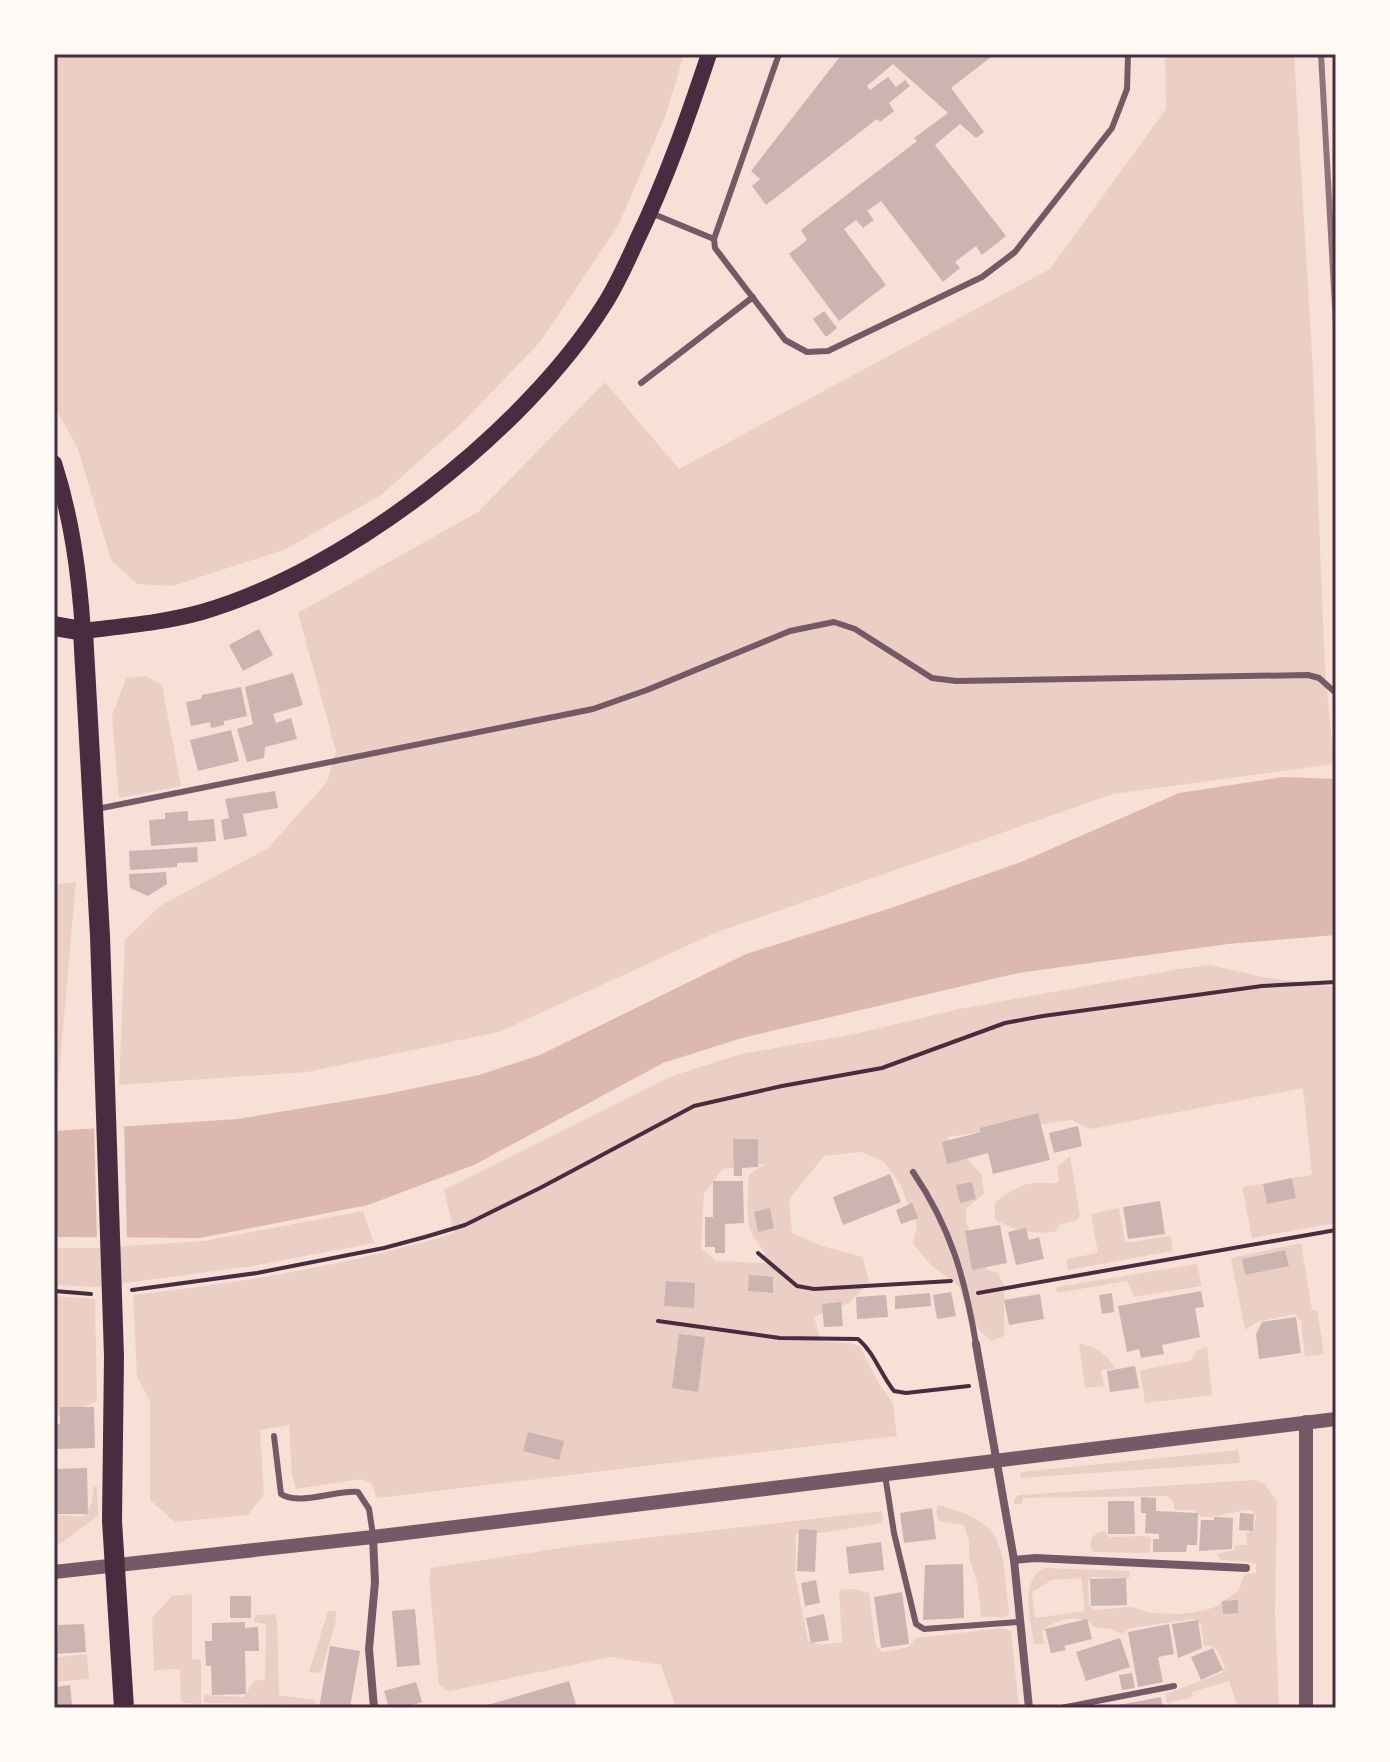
<svg xmlns="http://www.w3.org/2000/svg" width="1390" height="1762" font-family="Inter,sans-serif">
<rect width="100%" height="100%" fill="#f7e1d7"/>
<g fill="#ebcfc5" fill-rule="evenodd">
<path d="M54 54H684L665 117 618 226 540 342 461 424 381 495 286 549 173 586 137 584 111 560 78 449 54 405Z"/>
<path d="M1165 54H1294L1313 370 1325 668 1334 764 1113 794 715 933 499 1032 307 1072 119 1085 125 940 160 906 268 848 327 782 336 751 298 613 478 512 605 382 679 469 1050 269 1166 109Z"/>
<path d="M146 676 162 685 181 786 119 798 112 716 126 678Z"/>
<path d="M76 882 57 1095H54V885Z"/>
<path d="M1209 965 1263 977 1336 987V1223L1252 1238 1242 1187 1263 1184 1267 1203 1296 1198 1292 1178 1312 1175 1303 1088 1090 1129 1072 1120 947 1137 981 1174 984 1194 966 1208V1222L987 1270 998 1273 1004 1285V1336L991 1341 979 1330 965 1306 959 1286 931 1265 913 1244 917 1225 900 1184 884 1162 861 1152 824 1156 789 1199 792 1233 822 1246 863 1257 869 1282 849 1303 814 1317 821 1341 851 1343 860 1347 878 1382 893 1404 897 1436 377 1498 371 1483 361 1479 296 1489 292 1475 289 1425 260 1430 264 1494 248 1515 175 1522 150 1500V1401L137 1377 133 1295C241 1283 350 1265 454 1233L444 1190 672 1076 741 1054 855 1034 959 1009 1179 969ZM765 1164 749 1175C748 1192 745 1219 752 1234 758 1245 766 1250 767 1263L716 1261 701 1248 704 1194 723 1169Z"/>
<path d="M1070 1156 1080 1216 1076 1221 1060 1224 1056 1231C1037 1236 1011 1230 995 1219V1202C1005 1194 1019 1185 1032 1183 1041 1181 1048 1185 1059 1182L1057 1167Z"/>
<path d="M1119 1208 1125 1243 1171 1236 1173 1251 1068 1270 1066 1259 1098 1253 1091 1214Z"/>
<path d="M363 1211 374 1243 253 1266 95 1287 54 1285V1248H95L204 1241Z"/>
<path d="M1301 1243 1312 1310H1317L1324 1354 1305 1357 1301 1321 1295 1314 1257 1322 1245 1330 1231 1258ZM1285 1250 1288 1266 1245 1274 1242 1259Z"/>
<path d="M1197 1264 1202 1286 1134 1297 1127 1281 1057 1293 1056 1287Z"/>
<path d="M54 1296 95 1299 97 1401 54 1419Z"/>
<path d="M1079 1343C1097 1347 1107 1354 1116 1369L1101 1370 1104 1386 1085 1388Z"/>
<path d="M1207 1346 1212 1395 1145 1403 1140 1370 1190 1361 1197 1351Z"/>
<path d="M1238 1450 1240 1463 1021 1478 1020 1472Z"/>
<path d="M1255 1480 1265 1484 1277 1502 1275 1613 1279 1708H1238L1229 1681 1192 1692 1193 1697 1167 1703 1165 1694 1222 1673 1225 1667 1217 1650 1209 1645 1204 1646 1201 1624 1193 1619 1131 1628 1122 1634 1111 1629 1094 1627C1084 1612 1054 1619 1042 1631L1045 1644H1034C1031 1622 1018 1579 1045 1568L1130 1571 1129 1578 1092 1577 1088 1582 1089 1604 1093 1610 1131 1607 1152 1613 1181 1614 1206 1610 1217 1606 1238 1591 1245 1574 1256 1573V1563L1221 1560 1216 1554 1234 1550 1236 1545H1247L1246 1534 1254 1529 1256 1516 1252 1510C1235 1510 1219 1518 1202 1517L1194 1510H1175L1173 1502 1168 1496 1023 1498 1022 1504H1014V1499L1018 1495ZM1081 1578 1085 1611 1035 1618 1032 1592 1052 1580Z"/>
<path d="M94 1486 97 1487 98 1516 60 1544 54 1545V1515L83 1517 91 1505Z"/>
<path d="M938 1505C1010 1523 1001 1549 1009 1613L1005 1617H981L978 1586 969 1558V1541L964 1525 939 1521 936 1512Z"/>
<path d="M882 1511 883 1523 821 1533 796 1534 795 1575 808 1641 820 1645 842 1642 839 1590 852 1589 869 1593 876 1646 883 1652 908 1647 916 1638 1002 1628 1011 1631 1019 1708H676L661 1665 611 1657 449 1691 439 1685 429 1579 431 1568 574 1546Z"/>
<path d="M1099 1532H1105L1109 1537 1147 1536 1151 1538 1150 1553 1093 1552 1090 1547 1092 1537Z"/>
<path d="M192 1594V1659L201 1660V1704L181 1703 180 1669 154 1670 152 1618 172 1596Z"/>
<path d="M328 1611H336V1620L321 1673 309 1672Z"/>
<path d="M274 1614 277 1619 279 1695 315 1700 316 1708H308V1705L204 1703V1695L244 1697 254 1681 265 1679 266 1624 254 1622 255 1615Z"/>
<path d="M87 1654 89 1679 54 1682V1658Z"/>
</g>
<path fill="#dcb8b0" d="M1283 777 1336 779V935L1228 944 1018 973 742 1038 663 1063 474 1165 368 1205 200 1238 54 1237V1131L238 1119 381 1095 479 1075 540 1055 746 954 888 909 1021 862 1179 793Z"/>
<path fill="#f7e1d7" d="M124 1122 127 1242 97 1241 94 1124Z"/>
<g fill="#ccb4b1">
<path d="M842 54H995L951 88 984 132 976 138 960 124 935 145 1006 236 982 255 976 246 955 262 960 268 943 282 881 201 867 211 874 220 863 228 856 220 844 229 886 285 839 321 789 254 807 240 801 230 917 141 914 138 948 113 893 64 867 86 870 90 888 77 896 87 905 80 910 86 889 103 894 111 880 122 877 119 766 205 752 186 760 179 751 171Z"/>
<path d="M824 311 837 328 826 337 813 319Z"/>
<path d="M259 629 273 655 243 671 229 645Z"/>
<path d="M293 673 303 705 273 714 276 723 291 718 297 739 265 747 264 758 247 762 237 729 253 724 245 687Z"/>
<path d="M241 687 247 716 224 721V725L211 728 210 722 191 726 186 702 201 699 202 695Z"/>
<path d="M231 730 239 761 198 771 190 740Z"/>
<path d="M275 791 278 808 243 814 247 836 224 840 221 820 229 818 225 799Z"/>
<path d="M188 811V821L214 819 216 841 151 846 149 820 165 819V813Z"/>
<path d="M197 847 198 862 177 863V867L130 870 129 851Z"/>
<path d="M166 872 167 884 148 896 130 888 129 874Z"/>
<path d="M1038 1113 1050 1160 993 1174 988 1153 947 1164 942 1142 981 1132 980 1128Z"/>
<path d="M1078 1126 1082 1146 1054 1153 1049 1133Z"/>
<path d="M733 1139H758V1167L742 1168V1176H734Z"/>
<path d="M890 1174 901 1202 843 1225 833 1197Z"/>
<path d="M1292 1178 1296 1198 1267 1204 1263 1184Z"/>
<path d="M713 1181H743L744 1223 725 1224V1253H715V1247H705V1217H713Z"/>
<path d="M972 1182 976 1199 960 1203 956 1185Z"/>
<path d="M1160 1201 1165 1234 1128 1239 1123 1207Z"/>
<path d="M912 1203 918 1218 901 1224 896 1210Z"/>
<path d="M770 1208 774 1228 758 1232 754 1212Z"/>
<path d="M1000 1225 1007 1263 972 1270 965 1231Z"/>
<path d="M1026 1228 1029 1240 1039 1237 1044 1259 1016 1265 1008 1232Z"/>
<path d="M1285 1250 1289 1266 1245 1275 1242 1259Z"/>
<path d="M749 1275 773 1277V1293L748 1291Z"/>
<path d="M666 1281 695 1283 694 1308 664 1306Z"/>
<path d="M1201 1291 1204 1307 1195 1308 1200 1337 1162 1345 1164 1354 1141 1358 1139 1349 1127 1352 1118 1306Z"/>
<path d="M951 1292 956 1316 937 1319 933 1295Z"/>
<path d="M930 1293 931 1306 895 1309V1296Z"/>
<path d="M1112 1293 1114 1312 1102 1314 1099 1295Z"/>
<path d="M1040 1294 1044 1319 1009 1325 1004 1300Z"/>
<path d="M886 1295 888 1317 857 1319 856 1297Z"/>
<path d="M841 1302 843 1326 824 1327 822 1304Z"/>
<path d="M1296 1317 1301 1353 1259 1359 1256 1334 1262 1322Z"/>
<path d="M679 1334 705 1337 698 1392 672 1388Z"/>
<path d="M1135 1366 1139 1388 1110 1392 1107 1371Z"/>
<path d="M60 1407H94L95 1448 54 1449V1424H60Z"/>
<path d="M528 1432 564 1441 559 1460 523 1451Z"/>
<path d="M87 1468 88 1514H54V1469Z"/>
<path d="M1141 1497 1156 1498V1511L1198 1513 1197 1545H1187L1186 1552H1153V1539H1159V1534L1145 1533 1146 1513H1141Z"/>
<path d="M1108 1501H1134L1135 1534H1108Z"/>
<path d="M932 1508 936 1539 904 1543 900 1513Z"/>
<path d="M1240 1513 1254 1514 1253 1531 1239 1530Z"/>
<path d="M1214 1517 1233 1518 1232 1549 1199 1551 1201 1520H1214Z"/>
<path d="M799 1529 817 1530 815 1572 797 1571Z"/>
<path d="M881 1542 884 1570 849 1574 846 1547Z"/>
<path d="M963 1564 964 1618 923 1620 925 1565Z"/>
<path d="M1126 1578 1127 1605 1091 1606 1090 1579Z"/>
<path d="M816 1580 820 1603 805 1606 801 1583Z"/>
<path d="M902 1592 909 1644 881 1648 874 1597Z"/>
<rect x="230" y="1596" width="21" height="22"/>
<path d="M1238 1600V1613L1223 1614 1222 1601Z"/>
<path d="M415 1609 420 1665 397 1667 392 1611Z"/>
<path d="M824 1614 829 1640 811 1643 806 1618Z"/>
<path d="M1087 1619 1092 1639 1064 1646 1066 1650 1051 1653 1045 1629Z"/>
<path d="M1198 1620 1202 1648 1178 1658 1172 1624Z"/>
<path d="M245 1622V1628L258 1627 259 1651H245L246 1694 212 1695 211 1666H206L205 1641H212V1623Z"/>
<path d="M84 1624 86 1652 54 1654V1633H58V1625Z"/>
<path d="M1169 1624 1174 1654 1158 1657 1163 1682 1138 1687 1128 1632Z"/>
<path d="M1120 1638 1130 1667 1086 1681 1076 1652Z"/>
<path d="M330 1646 360 1651 350 1708H319Z"/>
<path d="M1213 1648 1223 1670 1201 1680 1191 1657Z"/>
<path d="M1132 1673 1135 1688 1122 1690 1119 1675Z"/>
<path d="M569 1681 577 1708H481V1707Z"/>
<path d="M416 1682 422 1702 402 1708H389L384 1691Z"/>
<path d="M70 1685 72 1705 54 1708V1687Z"/>
<path d="M1161 1697 1163 1708H1120L1119 1705Z"/>
</g>
<g fill="none" stroke-linecap="round" stroke-linejoin="round">
<g stroke="#4a2c40" stroke-width="4">
<path d="M758 1253 797 1286 814 1289 951 1281"/>
<path d="M132 1290 257 1273 384 1248 425 1237 465 1225 540 1188 694 1106 782 1086 882 1068 1005 1023 1043 1016 1262 986 1336 982"/>
<path d="M54 1291 91 1294"/>
<path d="M978 1293 1336 1230"/>
<path d="M658 1321 780 1338 858 1339C874 1352 881 1375 894 1391L906 1393 969 1386"/>
</g>
<g stroke="#755966" stroke-width="6">
<path d="M779 54 714 239 715 248 785 340 807 352 828 351 982 277 1015 252 1112 128 1127 89 1128 54"/>
<path d="M651 213 714 239"/>
<path d="M641 383 753 297"/>
<path d="M97 809 593 709 647 690 790 631 834 622 855 629 932 678 956 681 1308 675 1319 678 1336 693"/>
<path d="M913 1172C951 1228 965 1278 976 1344"/>
<path d="M274 1436 281 1494C299 1506 336 1490 358 1492L369 1509 373 1535"/>
<path d="M885 1475 894 1533 916 1624 924 1629 1018 1622"/>
<path d="M1061 1708 1174 1686"/>
</g>
<g stroke="#755966" stroke-width="8">
<path d="M976 1344 1014 1560 1029 1708"/>
<path d="M373 1537 375 1582 369 1649 374 1708"/>
<path d="M1014 1560 1035 1558 1246 1568"/>
</g>
<g stroke="#755966" stroke-width="14">
<path d="M1306 1422V1708"/>
<path d="M54 1572 373 1537 1336 1419"/>
</g>
<path stroke="#4a2c40" stroke-width="16" d="M54 463C72 519 79 573 83 631 122 626 163 623 202 612 347 570 524 432 604 305 617 285 627 262 637 240 666 180 688 117 709 54"/>
<path stroke="#4a2c40" stroke-width="20" d="M54 626 83 631 100 936 114 1356 112 1521 124 1708"/>
<path stroke="#8f747c" stroke-width="6" d="M1321 54 1336 325"/>
</g>
<rect width="1390" height="1762" fill="none" stroke="#fffaf5" stroke-width="112"/>
<rect x="56" y="56" width="1278" height="1650" fill="none" stroke="#4a2c40" stroke-width="3"/>
</svg>
